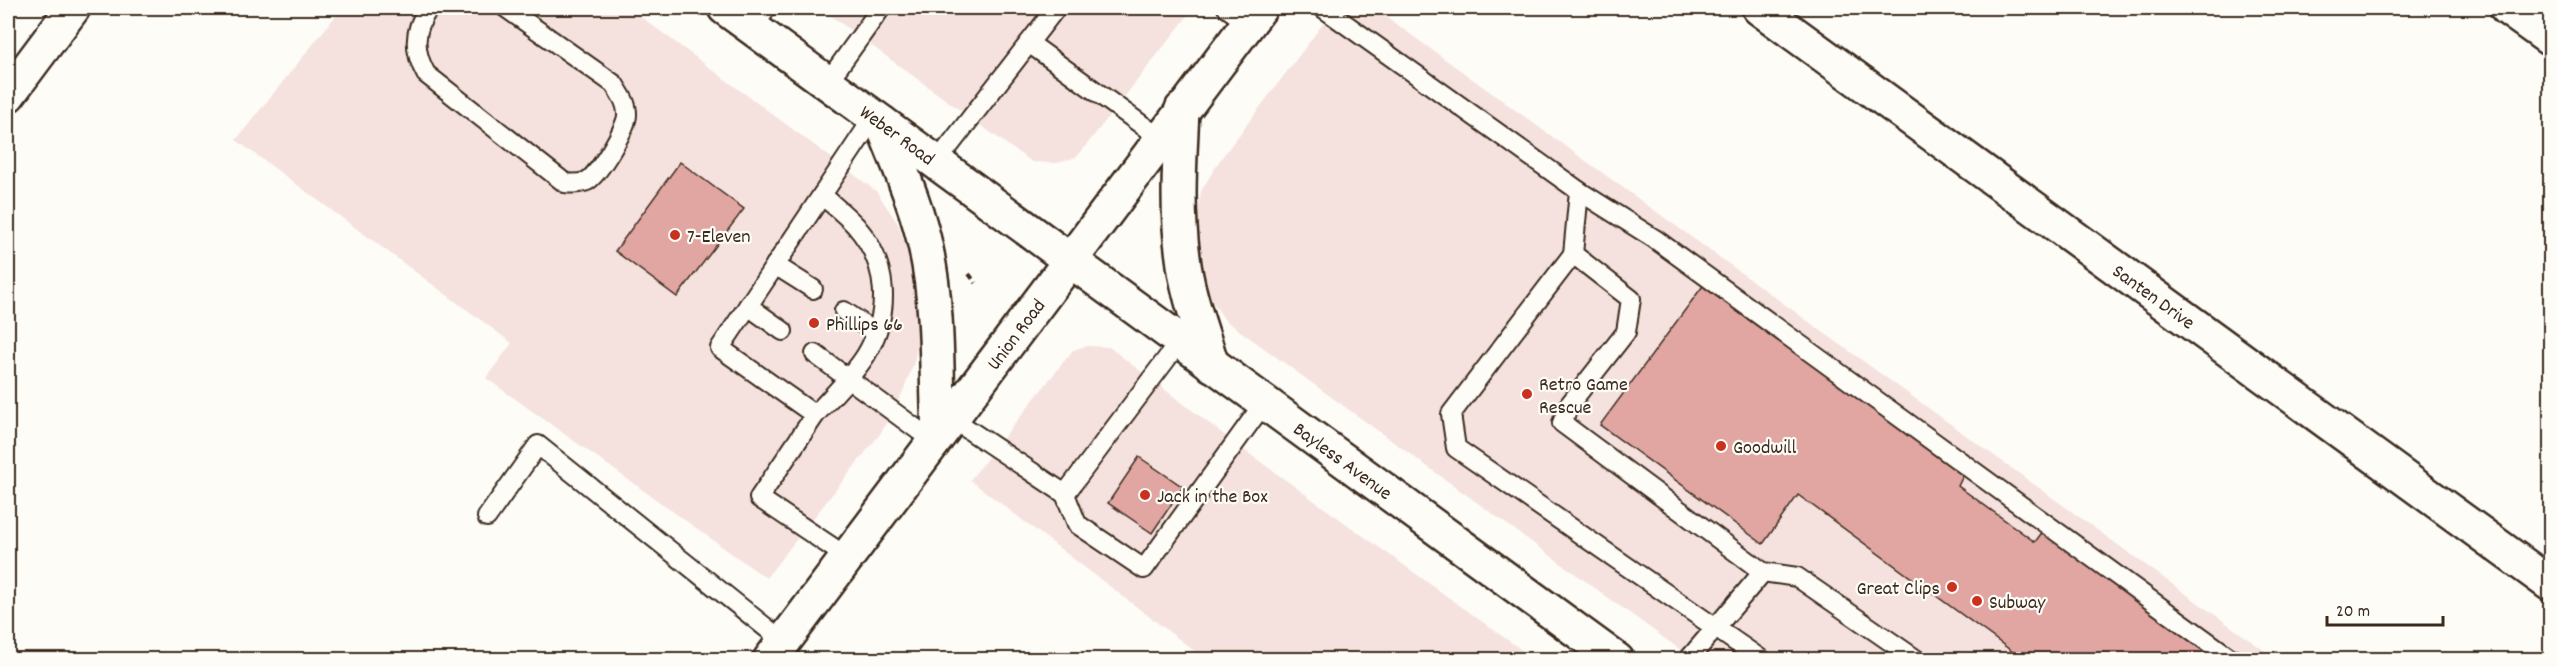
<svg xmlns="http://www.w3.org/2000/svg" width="2558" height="667" font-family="Dekko,sans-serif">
<rect width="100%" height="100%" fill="#fdfcf7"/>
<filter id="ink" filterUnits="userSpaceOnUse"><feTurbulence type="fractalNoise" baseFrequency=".0167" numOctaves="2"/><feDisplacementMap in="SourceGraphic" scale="12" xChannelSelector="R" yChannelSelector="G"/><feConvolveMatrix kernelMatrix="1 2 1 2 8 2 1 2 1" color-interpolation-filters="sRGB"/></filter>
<g filter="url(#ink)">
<g fill="#f5e2de">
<path d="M342 8H629L876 191 898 224 918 280 921 323 914 362 903 392 880 434 766 578 486 378 512 343 236 140Z"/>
<path d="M820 8H1194L1077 157 1057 163 1032 162 1016 151Z"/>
<path d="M1335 8H1374L2276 659H1693L1225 320 1202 287 1195 233 1201 191 1220 160Z"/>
<path d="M1087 346 1109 347 1244 450 1534 659H1205L970 480 1073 350Z"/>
</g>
<g fill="#e1a6a2" stroke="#3b2a1e" stroke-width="1.5">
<path d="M680 162 744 209 677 297 615 251Z"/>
<path d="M1705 283 1965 472 1958 486 2035 542 2046 527 2230 660H2024L1798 495 1763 544 1600 425Z"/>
<path d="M1139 457 1183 487 1152 533 1108 503Z"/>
</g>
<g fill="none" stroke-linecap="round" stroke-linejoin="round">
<defs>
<g id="lane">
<path d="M429 8C413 30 413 51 426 74L565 183C572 184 580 184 587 181 599 174 628 126 627 114 627 102 620 94 614 84L506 8"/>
<path d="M1227 8 1248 23"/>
<path d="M1323 8 1579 191 1573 254"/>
<path d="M752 28 767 8"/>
<path d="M1029 43 1160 138"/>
<path d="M827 83 881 8"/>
<path d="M936 163 1056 8"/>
<path d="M1579 191 1655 239 2233 660"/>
<path d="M775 265 813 289"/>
<path d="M748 306 783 331"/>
<path d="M844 311 876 333"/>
<path d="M815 354 933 441"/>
<path d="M815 415C831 397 853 376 866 355 891 313 889 264 856 226 846 215 833 205 822 195"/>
<path d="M951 418 1065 494 1180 341"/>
<path d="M1065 494 1077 524 1144 569 1264 403"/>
<path d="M487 517 538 445 784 642"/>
<path d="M847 557 759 498 815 415 720 348 874 117"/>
<path d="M1688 660 1763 572"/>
<path d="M1762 660 1456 448 1451 414 1573 254 1631 299 1626 332 1569 405 1562 423 1763 572 1797 577 1917 660"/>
</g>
<g id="street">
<path id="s1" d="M1759 8 2550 584"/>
<path d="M2507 8 2550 39"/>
<path d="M8 95 73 8"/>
</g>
<g id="secondary">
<path id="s2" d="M725 8 1617 660"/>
<path d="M1182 109C1180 158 1176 208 1183 257 1187 294 1201 329 1212 365"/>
<path d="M882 123C898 164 917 206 926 249 939 309 936 373 939 434"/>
<path id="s3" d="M770 660 1260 8"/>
</g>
</defs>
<use href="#lane" stroke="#3b2a1e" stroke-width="22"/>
<use href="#street" stroke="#3b2a1e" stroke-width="38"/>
<use href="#secondary" stroke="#3b2a1e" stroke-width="38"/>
<path stroke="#3b2a1e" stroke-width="4" stroke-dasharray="6 4.5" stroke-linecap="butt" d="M969 274 976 283"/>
<use href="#lane" stroke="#fdfcf7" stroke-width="18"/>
<use href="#street" stroke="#fdfcf7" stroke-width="33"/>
<use href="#secondary" stroke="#fdfcf7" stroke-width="33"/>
</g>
</g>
<g fill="#c8321e" stroke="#fdfcf7" stroke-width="2">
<circle cx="675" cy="235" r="6"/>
<circle cx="814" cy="323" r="6"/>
<circle cx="1527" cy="394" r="6"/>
<circle cx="1721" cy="446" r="6"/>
<circle cx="1145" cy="495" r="6"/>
<circle cx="1952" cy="587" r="6"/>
<circle cx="1977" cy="601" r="6"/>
</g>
<g text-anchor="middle" stroke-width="4.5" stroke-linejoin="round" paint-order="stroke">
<g font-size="20" fill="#3b2a1e" stroke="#fdfcf7">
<text dy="7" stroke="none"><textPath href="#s2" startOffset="214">Weber Road</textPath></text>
<text dy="7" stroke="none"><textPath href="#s1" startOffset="489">Santen Drive</textPath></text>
<text dy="7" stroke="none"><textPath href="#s3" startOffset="408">Union Road</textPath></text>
<text dy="7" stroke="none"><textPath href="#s2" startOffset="766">Bayless Avenue</textPath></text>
</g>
<g font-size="20" fill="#3b2a1e" stroke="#fdfcf7" text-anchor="start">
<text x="687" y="242">7-Eleven</text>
<text x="826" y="330">Phillips 66</text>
<text x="1539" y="390">Retro Game<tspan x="1539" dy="23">Rescue</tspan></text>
<text x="1733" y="453">Goodwill</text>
<text x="1157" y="502">Jack in the Box</text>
<text x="1940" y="594" text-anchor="end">Great Clips</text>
<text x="1989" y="608">Subway</text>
</g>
</g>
<rect width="2558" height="667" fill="none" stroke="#fdfcf7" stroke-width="30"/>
<rect x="15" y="15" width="2528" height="637" fill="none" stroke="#3b2a1e" stroke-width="2" filter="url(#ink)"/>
<path d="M2327 616v9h116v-9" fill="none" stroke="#3b2a1e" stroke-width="3"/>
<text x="2336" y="616" font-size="18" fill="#3b2a1e" stroke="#fdfcf7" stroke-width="4.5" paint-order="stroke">20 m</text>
</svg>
